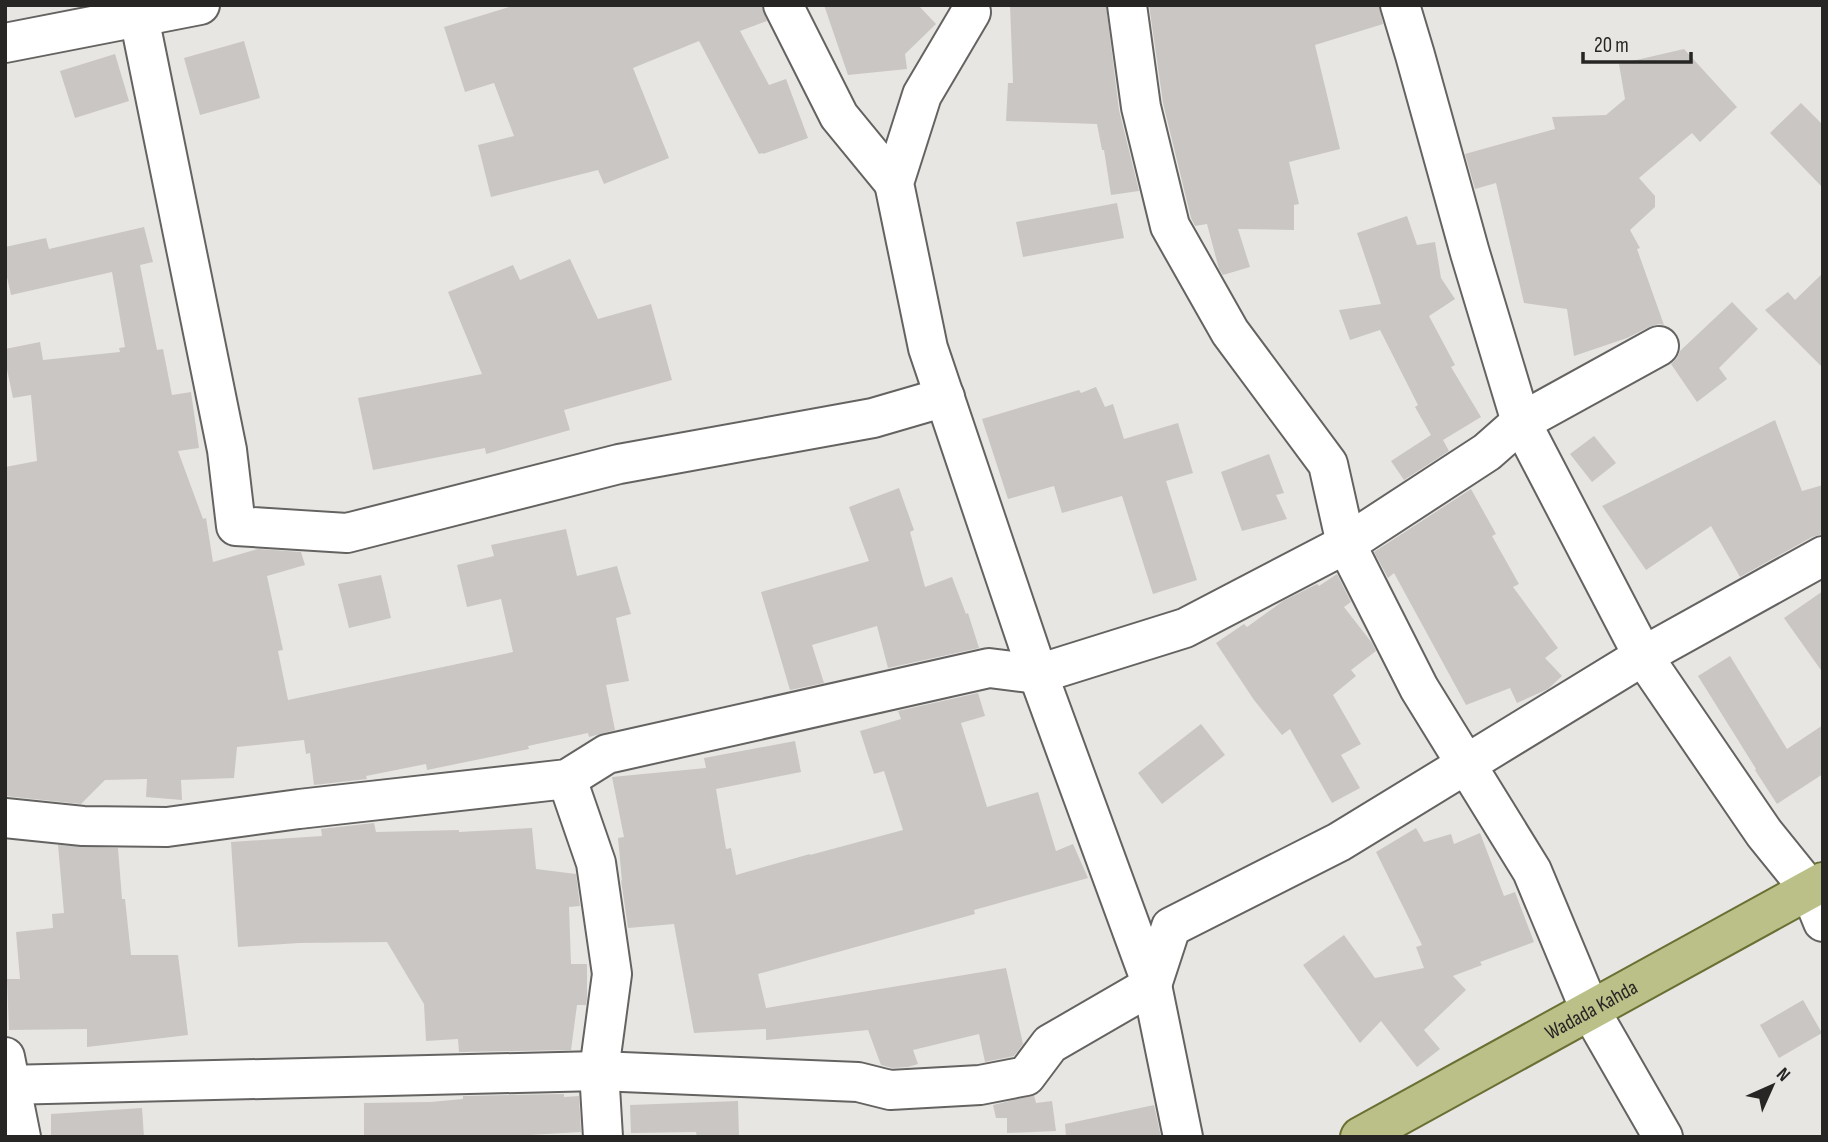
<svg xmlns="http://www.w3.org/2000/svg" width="1828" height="1142" font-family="'Sofia Sans Condensed',sans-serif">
<rect width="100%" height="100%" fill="#e8e6e3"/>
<g fill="#c9c6c4">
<path d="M516 5H761L767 21 740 31 769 85 786 79 808 138 763 154V153L759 154 699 41 633 68 669 158 604 184 598 170 491 197 478 145 514 136 494 83 465 92 444 27Z"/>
<path d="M824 5H918L936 24 905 54 907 69 848 75Z"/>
<path d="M1010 5H1106L1119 110 1139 191 1111 195 1104 150H1102L1097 124 1006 121 1008 83H1013Z"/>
<path d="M1149 5H1379L1383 24 1315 45 1340 149 1289 162 1299 204 1294 205V230L1238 229 1250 267 1223 275 1219 269 1207 224 1195 226 1191 218 1163 103Z"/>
<path d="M244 41 260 98 200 115 184 58Z"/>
<path d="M1684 49 1737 107 1700 142 1692 133 1639 178 1655 196V207L1630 230 1640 248 1637 249 1664 325 1659 324 1649 327 1627 338 1574 356 1567 309 1524 303 1496 183 1475 189 1465 154 1555 129 1552 117 1606 115 1625 99 1619 64Z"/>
<path d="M115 54 129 101 75 118 60 71Z"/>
<path d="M1801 103 1823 125V188L1770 133Z"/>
<path d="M1117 203 1124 238 1023 257 1016 222Z"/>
<path d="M1407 216 1417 245 1435 242 1441 278 1455 299 1429 316 1455 365 1451 367 1481 417 1443 440 1449 451 1404 480 1391 461 1431 435 1415 407 1418 405 1380 330 1350 340 1339 310 1381 304 1357 233Z"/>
<path d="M144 227 153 262 140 265 157 350 163 349 172 395 191 392 199 448 178 451 203 519 206 518 213 562 258 549 301 552 305 565 267 576 283 650 278 651 288 700 513 652 501 599 467 607 457 565 494 556 491 545 566 529 577 576 617 566 631 614 616 618 629 681 606 685 615 730 589 737 588 733 528 746 529 749 427 770 426 764 366 776 367 779 314 785 310 753 306 754 304 740 237 747 234 778 181 780 182 800 146 797 147 779 105 780 81 804 5 796V467L37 461 31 395 13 398 5 360V349L40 342 43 360 120 352 119 348 125 347 112 272 11 295 5 268V247L46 238 49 249Z"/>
<path d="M570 259 598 319 651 304 672 380 564 410 570 430 486 454 485 448 373 470 358 398 482 374 448 292 513 265 520 280Z"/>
<path d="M1823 273V368L1765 310 1788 292 1795 300Z"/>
<path d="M1732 302 1758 329 1719 368 1727 379 1697 402 1671 364 1677 358 1680 351Z"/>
<path d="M1096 387 1105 407 1113 404 1124 439 1178 423 1193 473 1166 481 1197 580 1153 594 1122 496 1062 513 1054 486 1008 499 982 419 1079 390 1081 393Z"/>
<path d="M1775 420 1802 491 1823 485V534L1812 537 1740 577 1711 526 1646 570 1602 506Z"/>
<path d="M1594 436 1616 463 1592 482 1570 454Z"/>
<path d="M1269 454 1284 493 1276 495 1287 519 1242 531 1221 472Z"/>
<path d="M899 488 914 530 910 532 925 587 952 577 966 614 968 613 979 648 888 668 877 626 812 645 824 683 790 690 761 592 869 561 849 507Z"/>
<path d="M1471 489 1496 534 1492 536 1519 584 1513 587 1558 648 1545 658 1562 676 1548 689 1517 703 1510 688 1466 705 1394 573 1388 578 1374 552Z"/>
<path d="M1337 574 1351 602 1344 607 1372 643 1376 651 1351 670 1356 676 1333 695 1361 744 1341 755 1360 788 1332 803 1290 729 1282 735 1254 700 1216 643 1244 624 1247 627 1283 601 1317 584 1319 586Z"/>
<path d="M381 575 391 618 349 628 338 584Z"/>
<path d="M1823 591V673L1784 618Z"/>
<path d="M1730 656 1787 749 1823 725V774L1777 804 1755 770 1756 769 1698 676Z"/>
<path d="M978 693 985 716 961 723 987 807 1038 792 1056 851 1073 844 1088 878 974 910 975 914 758 974 766 1008 1006 968 1023 1044 1014 1056 985 1062 979 1034 913 1050 918 1064 908 1067 892 1068 881 1065 868 1030 766 1040V1029L694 1033 674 924 628 928 621 880 622 881 618 838 624 837 612 777 706 768 704 758 795 741 801 772 716 789 726 849 731 848 736 875 810 854V855L903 830 884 771 874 774 860 731 901 719 898 711Z"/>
<path d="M1201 724 1225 755 1162 804 1138 773Z"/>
<path d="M374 823 376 832 459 830V832L532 828 536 869 576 874 580 906 569 907 571 964H587V999L586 1005H577L571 1050 459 1052 458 1039 426 1041 424 1004 387 942 299 943 238 947 231 842 322 836 321 829Z"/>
<path d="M1416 828 1424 842 1451 834 1454 844 1480 833 1504 896 1515 892 1534 942 1480 962 1482 965 1453 976 1466 990 1424 1030 1440 1049 1417 1067 1381 1021 1360 1043 1303 965 1344 935 1375 978 1424 968 1416 947 1422 945 1376 852Z"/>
<path d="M58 845 118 848 122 899H125L131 955H178L188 1035 87 1047V1029L9 1030 7 979H20L16 932 53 928 52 914 64 913Z"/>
<path d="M1803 1000 1822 1033 1779 1058 1760 1025Z"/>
<path d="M564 1094V1097L579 1096 581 1132 496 1137H364V1103L430 1102 463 1099V1096Z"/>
<path d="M1034 1095 1036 1103 1052 1101 1056 1131 1007 1133V1118H996L993 1105Z"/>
<path d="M738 1101 739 1137H697L696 1132 631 1133 630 1105Z"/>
<path d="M1154 1105 1161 1137H1066L1065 1124Z"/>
<path d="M142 1108 144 1137H51V1114Z"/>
</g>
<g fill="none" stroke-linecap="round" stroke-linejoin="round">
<defs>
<g id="minor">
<path d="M783 5 839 116 894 183"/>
<path d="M1127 5 1141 107 1170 226 1230 332 1328 464 1346 544 1419 688 1532 871 1590 1010 1663 1137"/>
<path d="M1400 5 1415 55 1470 253 1521 422 1643 656 1764 833 1810 890 1823 922"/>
<path d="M971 12 922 95 894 183 928 348 1038 674 1152 985 1183 1137"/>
<path d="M139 17 227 450 236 526 347 533 619 464 873 418 945 397"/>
<path d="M5 43 200 5"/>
<path d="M567 779 596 863 612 974 599 1071 603 1137"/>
<path d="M5 818 83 826 167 827 299 809 567 779 607 754 989 668 1038 674 1185 628 1346 544 1487 452 1521 422 1659 346"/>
<path d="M5 1057 21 1137"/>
<path d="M5 1085 599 1071 858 1082 890 1090 980 1085 1026 1076 1050 1044 1152 985 1171 927 1339 842 1643 656 1823 556"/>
</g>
<g id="major">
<path id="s1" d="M1360 1137 1823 882"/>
</g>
</defs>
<use href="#minor" stroke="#656361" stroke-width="42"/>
<use href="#major" stroke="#6a6f33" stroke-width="42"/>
<use href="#minor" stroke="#fff" stroke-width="38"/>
<use href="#major" stroke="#bbc089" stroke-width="38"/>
</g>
<g text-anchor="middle" stroke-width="7" stroke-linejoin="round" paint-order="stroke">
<g font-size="21" fill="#272625" stroke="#e8e6e3">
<text dy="7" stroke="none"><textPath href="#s1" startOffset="264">Wadada Kahda</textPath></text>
</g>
</g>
<rect width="1828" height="1142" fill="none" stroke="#272625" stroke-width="14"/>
<g transform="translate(1772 1086) rotate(45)" stroke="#e8e6e3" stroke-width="5" paint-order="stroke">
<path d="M0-5L12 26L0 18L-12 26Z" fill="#272625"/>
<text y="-10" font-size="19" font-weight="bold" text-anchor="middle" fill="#272625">N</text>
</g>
<path d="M1583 52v10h108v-10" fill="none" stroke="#272625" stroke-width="3.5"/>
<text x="1594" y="52" font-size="21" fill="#272625" stroke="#e8e6e3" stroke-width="5" paint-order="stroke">20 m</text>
</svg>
